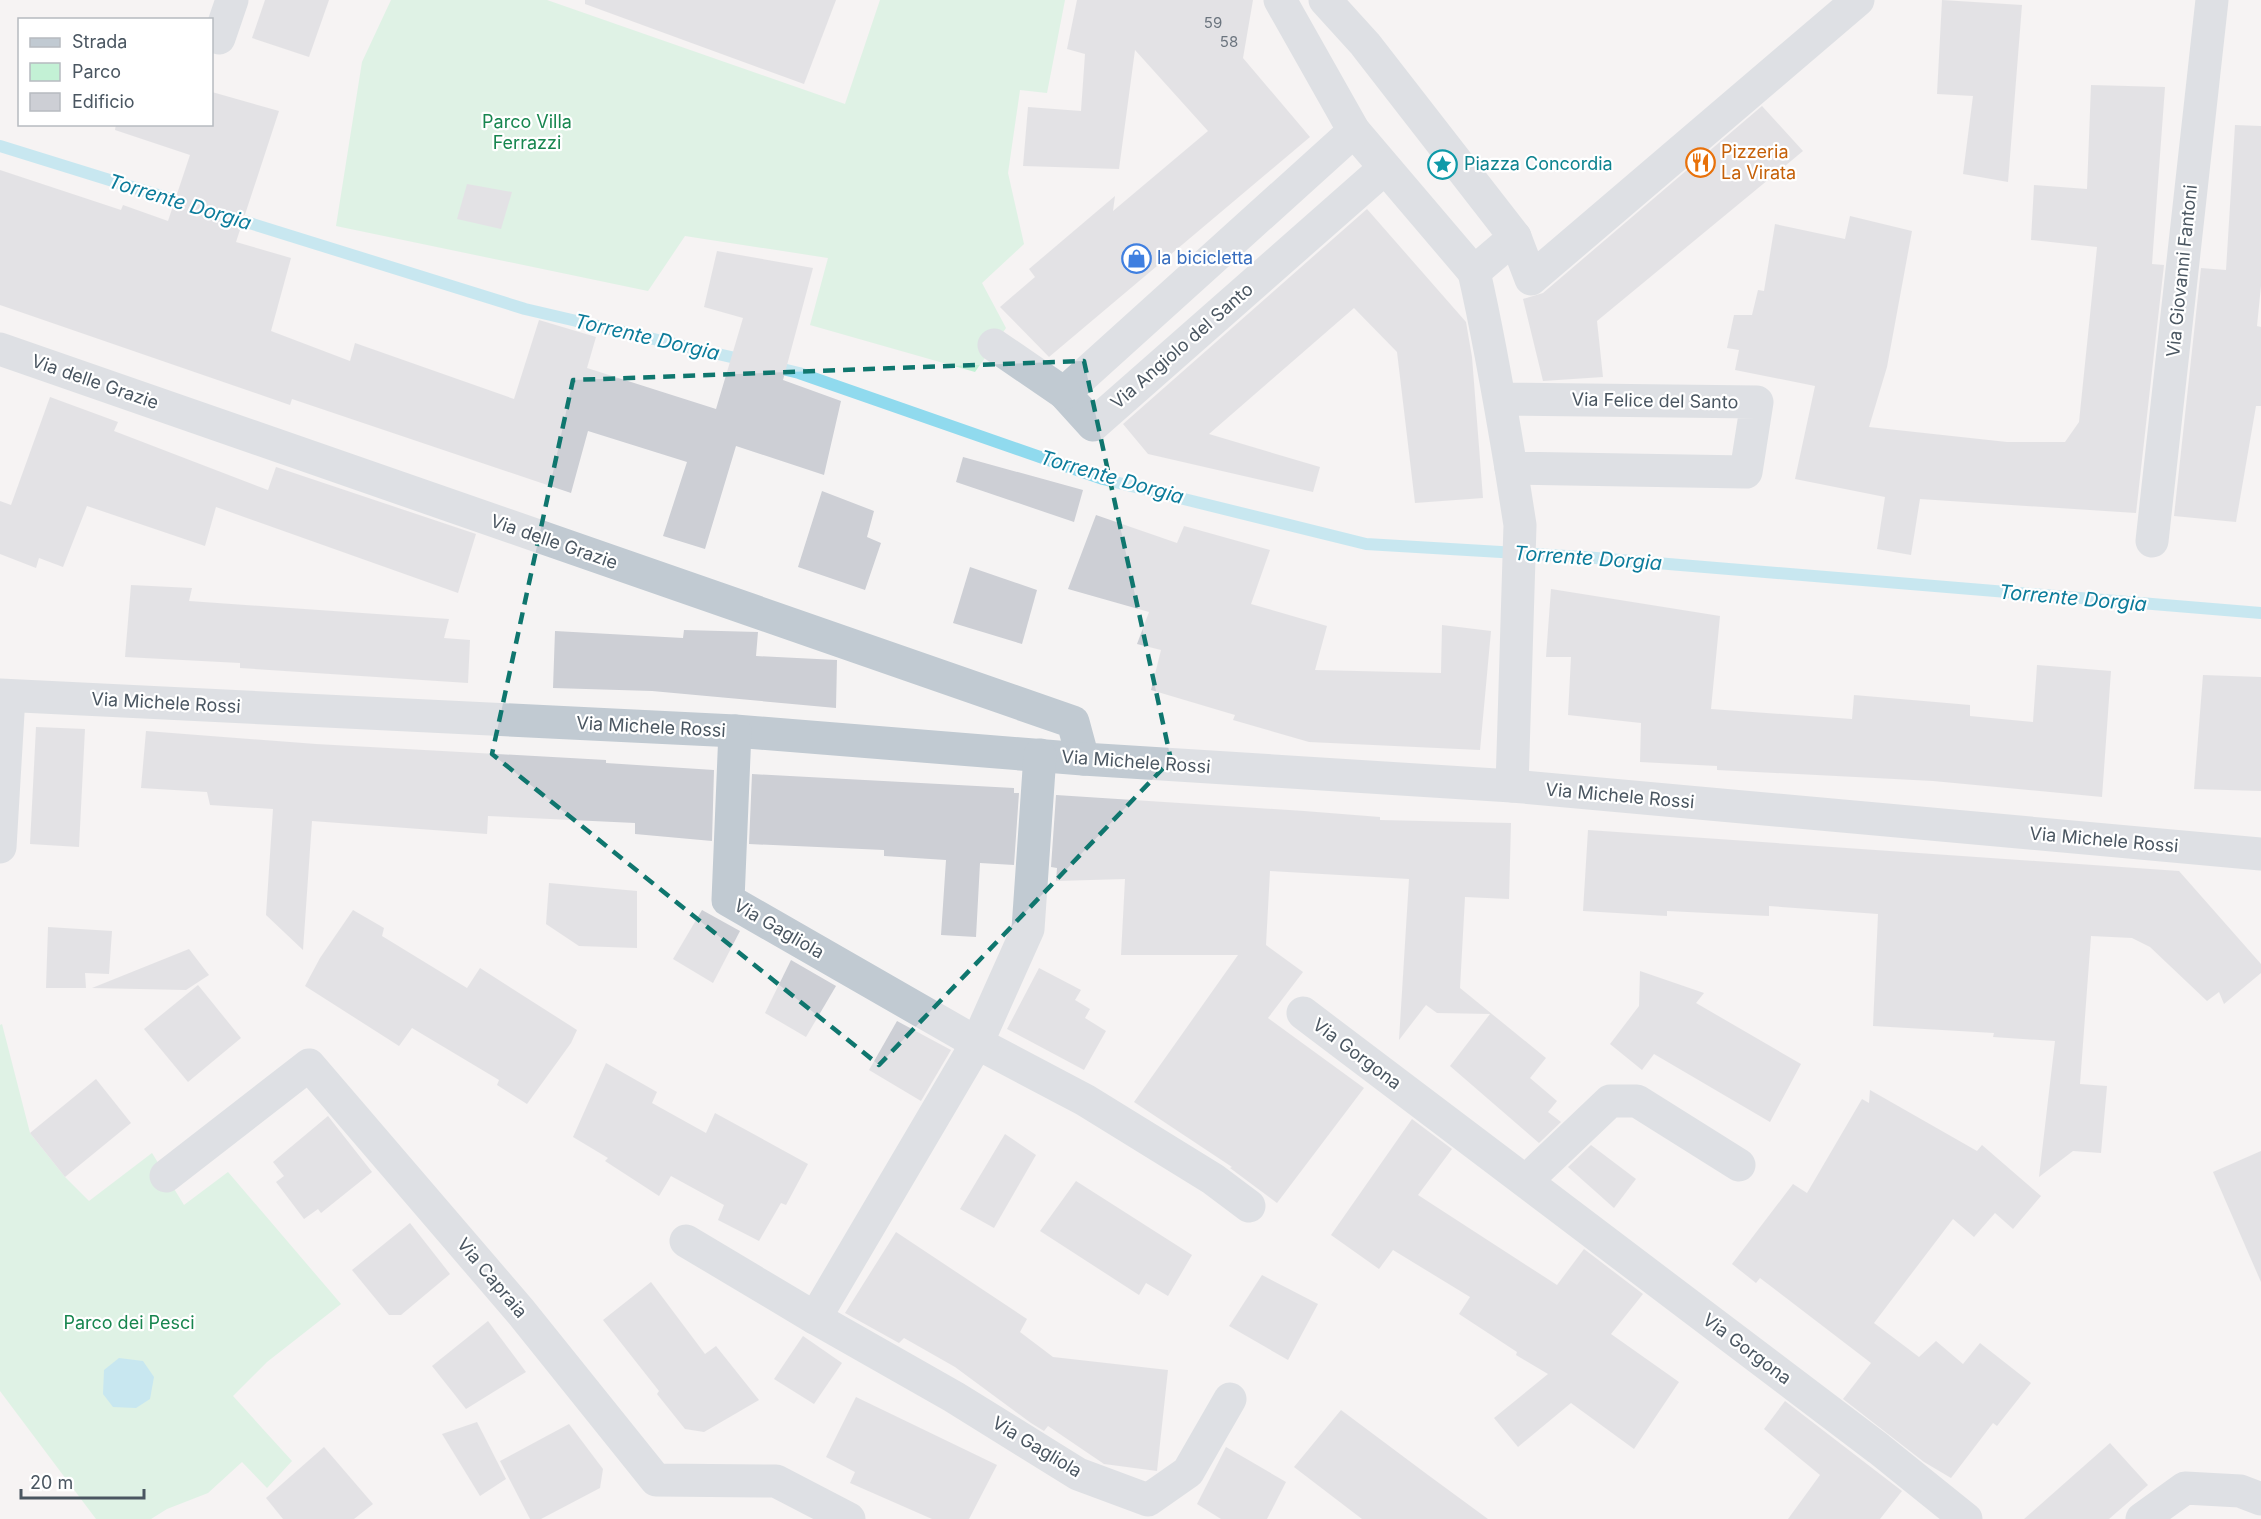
<svg xmlns="http://www.w3.org/2000/svg" width="2261" height="1519" font-family="Inter,sans-serif">
<rect width="100%" height="100%" fill="#f5f3f3"/>
<g fill="#c3f1d5">
<path d="M391 0H547L845 104 880 0H1065L1047 93 1020 90 1008 173 1024 244 982 283 1006 328 975 372 810 325 828 258 685 236 648 291 336 226 362 62Z"/>
<path d="M2 1024 30 1133 65 1177 89 1201 152 1153 184 1205 228 1172 341 1304 267 1362 233 1396 292 1461 267 1488 242 1462 208 1493 167 1509 151 1519H96L0 1391V1025Z"/>
</g>
<path fill="#90daee" d="M119 1358 143 1361 154 1377 150 1399 136 1408 113 1407 103 1394 104 1370Z"/>
<g fill="none" stroke-linecap="round" stroke-linejoin="round">
<g stroke="#90daee" stroke-width="12">
<path d="M0 146 190 205"/>
<path d="M227 216 525 309 748 361"/>
<path d="M770 366 799 373 1103 479 1366 544 1584 557 2261 613"/>
</g>
</g>
<g fill="#cdcfd5">
<path d="M265 0H329L309 57 252 38Z"/>
<path d="M585 0H836L804 84 585 4Z"/>
<path d="M1077 0H1253L1243 58 1310 137 1049 357 1000 307 1035 277 1029 269 1115 196 1113 211 1208 131 1135 50 1119 169 1023 166 1028 107 1081 111 1085 54 1067 49Z"/>
<path d="M1942 0 2022 5 2008 182 1963 174 1973 96 1937 94Z"/>
<path d="M2091 85 2165 87 2152 264 2164 265 2136 513 1920 499 1911 555 1877 549 1885 497 1795 479 1815 386 1735 370 1739 350 1727 348 1734 315H1752L1758 290 1764 291 1775 224 1845 239 1850 216 1912 231 1887 367 1869 427 2007 442H2065L2079 422 2097 247 2031 240 2034 185 2087 189Z"/>
<path d="M212 92 279 111 236 242 291 258 271 331 350 361 355 343 514 399 539 320 596 337 587 368 716 409 743 318 704 307 717 251 813 268 783 380 841 401 824 475 736 446 705 549 663 536 687 462 588 431 571 493 292 399 290 405 0 305V170L121 210 123 205 168 221 190 155 115 130 116 124H212Z"/>
<path d="M1762 106 1803 151 1597 321 1603 377 1543 381 1523 299 1543 293Z"/>
<path d="M2235 125 2261 126V286L2257 326 2261 327V406H2256L2236 522 2174 516 2201 268 2226 270Z"/>
<path d="M467 184 512 192 501 229 457 219Z"/>
<path d="M1367 209 1466 322 1472 357 1483 498 1415 503 1397 352 1354 308 1209 434 1320 467 1313 492 1148 454 1123 424Z"/>
<path d="M50 397 118 422 114 431 268 490 276 467 476 534 458 593 216 507 205 546 87 506 63 567 39 558 36 568 0 554V501L11 505Z"/>
<path d="M963 457 1083 490 1074 522 956 482Z"/>
<path d="M822 491 874 511 867 537 881 543 865 590 798 567Z"/>
<path d="M1096 515 1177 543 1184 526 1270 550 1251 604 1327 626 1315 670 1441 673 1442 625 1491 631 1480 750 1309 742 1233 720 1235 715 1151 690 1161 650 1137 644 1149 612 1068 589Z"/>
<path d="M970 567 1037 590 1022 644 953 623Z"/>
<path d="M131 585 192 588 189 601 449 619 444 638 470 640 468 683 240 668V663L125 657Z"/>
<path d="M1551 589 1720 616 1711 709 1852 719 1854 695 1970 705V716L2033 722 2037 665 2111 671 2102 797 1933 781 1717 770V766L1640 762 1641 723 1568 715 1571 657H1546Z"/>
<path d="M684 630 758 632 756 656 837 660 836 708 652 691 553 688 555 631 683 638Z"/>
<path d="M2203 675 2261 677V791L2194 789Z"/>
<path d="M36 727 85 729 79 847 30 844Z"/>
<path d="M146 731 316 744 606 760V763L714 770 712 841 635 834V823L488 816 487 834 312 821 303 950 266 915 273 809 210 805 207 792 141 788Z"/>
<path d="M752 774 1014 788V793H1019L1014 865 980 863 976 937 941 935 946 860 884 856V850L749 844Z"/>
<path d="M1056 795 1304 811 1380 817V820L1511 823 1509 899 1465 897 1460 988 1546 1058 1530 1078 1557 1101 1548 1112 1561 1122 1539 1143 1450 1066 1490 1014 1437 1013 1426 1005 1399 1040 1409 879 1270 871 1266 945 1303 972 1268 1018 1364 1088 1277 1203 1230 1168 1232 1167 1134 1102 1238 955H1121L1125 879 1056 881 1057 868 1051 867Z"/>
<path d="M1588 830 2179 871 2261 964V973L2224 1004 2219 992 2207 1001 2150 947 2132 938 2091 936 2080 1084 2107 1086 2101 1153 2073 1151 2039 1177 2055 1041 1993 1037 1994 1033 1873 1026 1878 914 1769 906V916L1667 911V916L1583 911Z"/>
<path d="M549 883 637 891V948L579 946 546 924Z"/>
<path d="M353 910 384 928 382 936 467 988 480 968 577 1030 571 1043 527 1104 497 1085 499 1080 412 1028 399 1046 305 986 320 958Z"/>
<path d="M702 910 740 931 713 983 673 959Z"/>
<path d="M48 927 112 931 109 974 85 973 86 988H46Z"/>
<path d="M189 949 209 975 186 990 92 988Z"/>
<path d="M791 960 836 986 806 1037 765 1013Z"/>
<path d="M1039 968 1081 990 1075 1000 1090 1009 1085 1018 1106 1031 1084 1070 1007 1029Z"/>
<path d="M1640 971 1704 993 1696 1003 1801 1064 1770 1122 1654 1054 1642 1070 1610 1044 1639 1006Z"/>
<path d="M198 985 241 1038 188 1082 144 1029Z"/>
<path d="M897 1021 951 1050 921 1101 869 1070Z"/>
<path d="M606 1063 657 1092 652 1103 706 1133 715 1113 808 1164 786 1205 781 1203 759 1241 718 1220 724 1205 671 1176 659 1196 605 1161 608 1158 573 1137Z"/>
<path d="M96 1079 131 1123 65 1177 30 1133Z"/>
<path d="M1870 1090 1977 1151 1982 1145 2041 1196 2013 1229 1995 1213 1974 1237 1953 1219 1874 1323 1919 1357 1936 1341 1963 1364 1980 1343 2031 1383 1997 1426 1993 1423 1951 1478 1924 1462 1843 1399 1871 1363 1760 1278 1756 1283 1732 1264 1793 1184 1807 1193 1862 1099 1869 1103Z"/>
<path d="M328 1116 372 1172 321 1213 318 1209 304 1219 276 1182 284 1176 273 1162Z"/>
<path d="M1412 1119 1452 1149 1418 1195 1557 1285 1584 1249 1643 1294 1611 1334 1679 1382 1634 1449 1571 1403 1518 1447 1494 1418 1548 1374 1516 1355 1517 1352 1459 1314 1470 1297 1393 1250 1379 1269 1331 1235Z"/>
<path d="M1005 1134 1036 1155 994 1228 960 1209Z"/>
<path d="M1591 1145 1636 1179 1614 1208 1568 1167Z"/>
<path d="M2261 1151V1282L2213 1172Z"/>
<path d="M1076 1181 1192 1255 1168 1296 1146 1283 1139 1295 1040 1231Z"/>
<path d="M410 1223 450 1274 401 1315H389L352 1270Z"/>
<path d="M896 1232 1027 1319 1020 1332 1053 1357 1168 1370 1157 1471 1104 1464 1048 1426 1044 1431 1031 1423 955 1367 904 1338 899 1343 845 1313Z"/>
<path d="M1262 1275 1318 1304 1288 1360 1229 1326Z"/>
<path d="M651 1282 705 1354 716 1346 759 1400 704 1432 685 1429 657 1394 659 1391 603 1320Z"/>
<path d="M488 1321 526 1372 466 1409 432 1366Z"/>
<path d="M803 1336 842 1363 814 1404 774 1379Z"/>
<path d="M856 1397 997 1465 969 1519H932L850 1483 855 1472 826 1457Z"/>
<path d="M1785 1401 1902 1491 1880 1519H1788L1820 1475 1764 1429Z"/>
<path d="M1341 1410 1428 1475 1488 1519H1362L1294 1467Z"/>
<path d="M477 1422 506 1479 480 1496 442 1434Z"/>
<path d="M569 1424 603 1469 600 1488 541 1519H530L500 1461Z"/>
<path d="M2110 1443 2148 1485 2109 1519H2024Z"/>
<path d="M324 1447 373 1504 354 1519H283L266 1498Z"/>
<path d="M1226 1447 1286 1482 1267 1519H1221L1197 1504Z"/>
</g>
<g fill="none" stroke-linecap="round" stroke-linejoin="round">
<g stroke="#c1cad2" stroke-width="33">
<path d="M1280 0 1354 131 1474 272 1515 237 1365 44 1325 0"/>
<path d="M219 38 232 0"/>
<path d="M1354 131 1064 393 1093 425 1385 168"/>
<path d="M1515 237 1531 279 1858 0"/>
<path d="M1474 272C1489 337 1500 402 1511 468L1746 472 1757 402 1500 399"/>
<path d="M994 345 1064 393"/>
<path d="M0 349 1073 722 1083 759"/>
<path d="M1511 468 1520 525 1512 786"/>
<path d="M2152 541 2212 0"/>
<path d="M0 695 735 731 1083 759 1512 786 2261 854"/>
<path d="M735 731 728 900 977 1043 1085 1100 1213 1179 1249 1206"/>
<path d="M1040 755 1028 929 977 1043 815 1318 954 1397 1078 1474 1148 1500 1188 1472 1230 1399"/>
<path d="M0 847 9 696"/>
<path d="M1303 1013 1879 1449 1966 1519"/>
<path d="M166 1176 309 1065 521 1312 656 1480 776 1481 849 1519"/>
<path d="M1526 1181 1610 1101H1637L1739 1165"/>
<path d="M686 1241 815 1318"/>
<path d="M2142 1519 2185 1488 2240 1491 2261 1499"/>
</g>
</g>
<path d="M0 0H2261V1519H0ZM1084 361 1171 760 879 1065 492 754 573 380Z" fill="#f5f3f3" fill-opacity=".55" fill-rule="evenodd"/>
<path fill="none" stroke="#0f766e" stroke-width="4.5" stroke-dasharray="12 8" stroke-linejoin="round" d="M1084 361 1171 760 879 1065 492 754 573 380Z"/>
<defs>
<symbol id="restaurant-ring" viewBox="-11 -11 22 22"><circle r="9.5" fill="#fff" stroke="#e8710a" stroke-width="1.5"/><path d="M-5-6h1v4h1v-4h1v4h1v-4h1v5L-1.5 .5V6h-2V.5L-5-1ZM5-6V6H3V1.5H1.5Q1.5-4 5-6Z" fill="#e8710a"/></symbol>
<symbol id="sight-ring" viewBox="-11 -11 22 22"><circle r="9.5" fill="#fff" stroke="#0f9aa8" stroke-width="1.5"/><path d="M0-6L1.8-2.2L6-1.7L2.9 1.2L3.7 5.4L0 3.3L-3.7 5.4L-2.9 1.2L-6-1.7L-1.8-2.2Z" fill="#0f9aa8"/></symbol>
<symbol id="shop-ring" viewBox="-11 -11 22 22"><circle r="9.5" fill="#fff" stroke="#3f7fe0" stroke-width="1.5"/><path d="M-5-2.5h2.3a2.7 3.5 0 0 1 5.4 0H5L5.5 6h-11ZM-1.5-2.5h3a1.5 2.3 0 0 0-3 0Z" fill="#3f7fe0"/></symbol>
</defs>
<g fill-rule="evenodd">
<use href="#restaurant-ring" x="1684" y="146" width="33" height="33"/>
<use href="#sight-ring" x="1426" y="148" width="33" height="33"/>
<use href="#shop-ring" x="1120" y="242" width="33" height="33"/>
</g>
<g text-anchor="middle" stroke-width="4.5" stroke-linejoin="round" paint-order="stroke">
<g font-size="15" fill="#6b747e">
<text x="1213" y="28">59</text>
<text x="1229" y="47">58</text>
</g>
<g font-size="18" fill="#17864f" stroke="#fff">
<text x="527" y="128">Parco Villa<tspan x="527" dy="21">Ferrazzi</tspan></text>
<text x="129" y="1329">Parco dei Pesci</text>
</g>
<g font-size="18" fill="#c56008" stroke="#fff" text-anchor="start">
<text x="1721" y="158">Pizzeria<tspan x="1721" dy="21">La Virata</tspan></text>
</g>
<g font-size="18" fill="#0d838f" stroke="#fff" text-anchor="start">
<text x="1464" y="170">Piazza Concordia</text>
</g>
<g font-size="18" fill="#366cbe" stroke="#fff" text-anchor="start">
<text x="1157" y="264">la bicicletta</text>
</g>
<g font-size="18" fill="#4a5661" stroke="#fff">
<text transform="translate(2182 271) rotate(-84)" y="6">Via Giovanni Fantoni</text>
<text transform="translate(1182 346) rotate(-41)" y="6">Via Angiolo del Santo</text>
<text transform="translate(95 382) rotate(19)" y="6">Via delle Grazie</text>
<text transform="translate(1655 401) rotate(1)" y="6">Via Felice del Santo</text>
<text transform="translate(554 542) rotate(19)" y="6">Via delle Grazie</text>
<text transform="translate(166 703) rotate(3)" y="6">Via Michele Rossi</text>
<text transform="translate(651 727) rotate(3)" y="6">Via Michele Rossi</text>
<text transform="translate(1136 762) rotate(4)" y="6">Via Michele Rossi</text>
<text transform="translate(1620 796) rotate(5)" y="6">Via Michele Rossi</text>
<text transform="translate(2104 840) rotate(5)" y="6">Via Michele Rossi</text>
<text transform="translate(779 929) rotate(30)" y="6">Via Gagliola</text>
<text transform="translate(1357 1054) rotate(37)" y="6">Via Gorgona</text>
<text transform="translate(492 1278) rotate(50)" y="6">Via Capraia</text>
<text transform="translate(1747 1349) rotate(37)" y="6">Via Gorgona</text>
<text transform="translate(1037 1447) rotate(31)" y="6">Via Gagliola</text>
</g>
<g font-size="20" font-style="italic" fill="#0c7c9b" stroke="#fff">
<text transform="translate(180 202) rotate(17)" y="7">Torrente Dorgia</text>
<text transform="translate(647 337) rotate(13)" y="7">Torrente Dorgia</text>
<text transform="translate(1112 477) rotate(16)" y="7">Torrente Dorgia</text>
<text transform="translate(1588 558) rotate(4)" y="7">Torrente Dorgia</text>
<text transform="translate(2073 598) rotate(5)" y="7">Torrente Dorgia</text>
</g>
</g>
<rect x="18" y="18" width="195" height="108" fill="#ffffff" stroke="#b7bbc0" stroke-width="1.5"/>
<rect x="30" y="38" width="30" height="9" fill="#c1cad2" stroke="#b7bbc0" stroke-width="1.5"/>
<text x="72" y="48" font-size="18" fill="#4a5661">Strada</text>
<rect x="30" y="63" width="30" height="18" fill="#c3f1d5" stroke="#b7bbc0" stroke-width="1.5"/>
<text x="72" y="78" font-size="18" fill="#4a5661">Parco</text>
<rect x="30" y="93" width="30" height="18" fill="#cdcfd5" stroke="#b7bbc0" stroke-width="1.5"/>
<text x="72" y="108" font-size="18" fill="#4a5661">Edificio</text>
<path d="M21 1489v9h123v-9" fill="none" stroke="#4a5661" stroke-width="3"/>
<text x="30" y="1489" font-size="18" fill="#4a5661" stroke="#ffffff" stroke-width="4.5" paint-order="stroke">20 m</text>
</svg>
